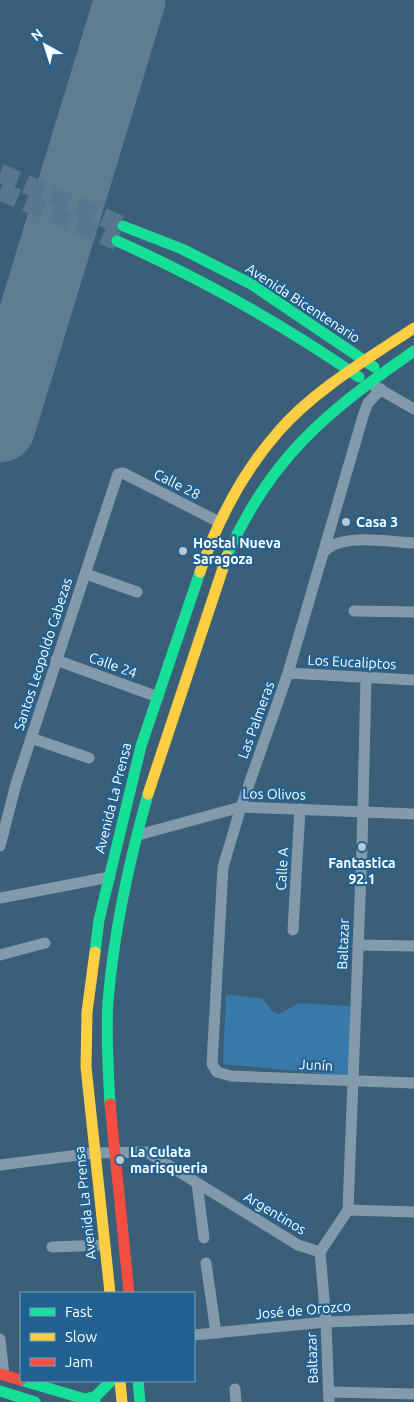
<svg xmlns="http://www.w3.org/2000/svg" width="414" height="1402" font-family="Ubuntu,sans-serif">
<rect width="100%" height="100%" fill="#3b5e79"/>
<path fill="#3779a8" d="M226 994 263 999 272 1011 279 1014 299 1003 350 1006 349 1076 223 1064Z"/>
<g fill="none" stroke-linecap="round" stroke-linejoin="round">
<path stroke="#5e7c92" stroke-width="71" d="M0 427 130 0"/>
<g stroke="#58768d" stroke-width="19" stroke-dasharray="19 9" stroke-linecap="butt">
<path d="M0 173 123 226"/>
<path d="M0 191 117 241"/>
</g>
<g stroke="#839aab" stroke-width="11">
<path d="M374 386 414 409"/>
<path d="M381 389 368 403 364 413 288 673 241 807 223 867 212 1064 217 1072 231 1076 414 1083"/>
<path d="M326 550C343 533 390 542 414 543"/>
<path d="M86 574 137 592"/>
<path d="M354 611 414 612"/>
<path d="M56 660 158 697"/>
<path d="M288 673 414 680"/>
<path d="M31 738 89 758"/>
<path d="M138 835 241 807 414 814"/>
<path d="M0 846 16 784 118 474 123 473 219 522"/>
<path d="M0 898 110 877"/>
<path d="M293 930 300 809"/>
<path d="M358 945 414 946"/>
<path d="M0 955 45 943"/>
<path d="M0 1165 94 1153 147 1152 298 1245 320 1252"/>
<path d="M197 1183 204 1238"/>
<path d="M348 1210 362 847 366 678"/>
<path d="M348 1210 414 1212"/>
<path d="M52 1247 104 1245"/>
<path d="M320 1252 326 1322 329 1402"/>
<path d="M320 1252 348 1210"/>
<path d="M206 1263 216 1333"/>
<path d="M194 1335 326 1322 414 1319"/>
<path d="M0 1339 4 1375"/>
<path d="M235 1389 236 1402"/>
<path d="M329 1392 414 1394"/>
</g>
<g stroke="#16e098" stroke-width="11">
<path d="M123 226 182 249 251 284 374 367"/>
<path d="M117 241C202 279 282 324 359 377"/>
<path d="M227 556C270 457 328 411 414 351"/>
<path d="M95 952 99 920 141 746 200 572"/>
<path d="M110 1104C108 1070 106 1035 108 1001 114 931 129 861 148 794"/>
<path d="M24 1381 95 1402"/>
<path d="M138 1381 140 1402"/>
<path d="M0 1391 35 1402"/>
<path d="M86 1399 96 1396 111 1381"/>
</g>
<g stroke="#ffcf43" stroke-width="11">
<path d="M200 572C217 522 243 472 278 432 313 391 369 358 414 328"/>
<path d="M148 794 227 556"/>
<path d="M95 952 87 1012 86 1067 110 1293"/>
<path d="M120 1381 122 1402"/>
</g>
<g stroke="#f24e42" stroke-width="11">
<path d="M110 1104 129 1293"/>
<path d="M0 1374 21 1380"/>
</g>
</g>
<g fill="#bac7d0" stroke="#226292" stroke-width="2">
<circle cx="346" cy="522" r="5"/>
<circle cx="183" cy="551" r="5"/>
<circle cx="362" cy="847" r="5"/>
<circle cx="120" cy="1160" r="5"/>
</g>
<g text-anchor="middle" stroke-width="4.5" stroke-linejoin="round" paint-order="stroke">
<g font-size="14" fill="#fff" stroke="#226292">
<text transform="translate(303 303) rotate(33)" y="5">Avenida Bicentenario</text>
<text transform="translate(177 484) rotate(27)" y="5">Calle 28</text>
<text transform="translate(43 654) rotate(-72)" y="5">Santos Leopoldo Cabezas</text>
<text transform="translate(352 662) rotate(3)" y="5">Los Eucaliptos</text>
<text transform="translate(113 665) rotate(20)" y="5">Calle 24</text>
<text transform="translate(256 720) rotate(-70)" y="5">Las Palmeras</text>
<text transform="translate(274 794) rotate(1)" y="5">Los Olivos</text>
<text transform="translate(113 798) rotate(-76)" y="5">Avenida La Prensa</text>
<text transform="translate(282 869) rotate(-87)" y="5">Calle A</text>
<text transform="translate(343 944) rotate(-88)" y="5">Baltazar</text>
<text transform="translate(316 1065) rotate(3)" y="5">Junín</text>
<text transform="translate(85 1203) rotate(-96)" y="5">Avenida La Prensa</text>
<text transform="translate(275 1213) rotate(31)" y="5">Argentinos</text>
<text transform="translate(303 1310) rotate(-5)" y="5">José de Orozco</text>
<text transform="translate(312 1358) rotate(-92)" y="5">Baltazar</text>
</g>
<g font-size="14" font-weight="bold" fill="#fff" stroke="#226292" text-anchor="start">
<text x="356" y="527">Casa 3</text>
<text x="193" y="548">Hostal Nueva<tspan x="193" dy="16">Saragoza</tspan></text>
<text x="362" y="868" text-anchor="middle">Fantastica<tspan x="362" dy="16">92.1</tspan></text>
<text x="130" y="1157">La Culata<tspan x="130" dy="16">marisqueria</tspan></text>
</g>
</g>
<rect x="20" y="1292" width="175" height="90" fill="#226292" stroke="#7aa1be"/>
<rect x="30" y="1308" width="25" height="8" fill="#16e098" stroke="#7aa1be"/>
<text x="65" y="1317" font-size="15" fill="#ffffff">Fast</text>
<rect x="30" y="1333" width="25" height="8" fill="#ffcf43" stroke="#7aa1be"/>
<text x="65" y="1342" font-size="15" fill="#ffffff">Slow</text>
<rect x="30" y="1358" width="25" height="8" fill="#f24e42" stroke="#7aa1be"/>
<text x="65" y="1367" font-size="15" fill="#ffffff">Jam</text>
<g transform="translate(45 45) rotate(321)" stroke="#226292" stroke-width="4" paint-order="stroke">
<path d="M0-4L9 19L0 12L-9 19Z" fill="#ffffff"/>
<text y="-8" font-size="14" font-weight="bold" text-anchor="middle" fill="#ffffff">N</text>
</g>
</svg>
